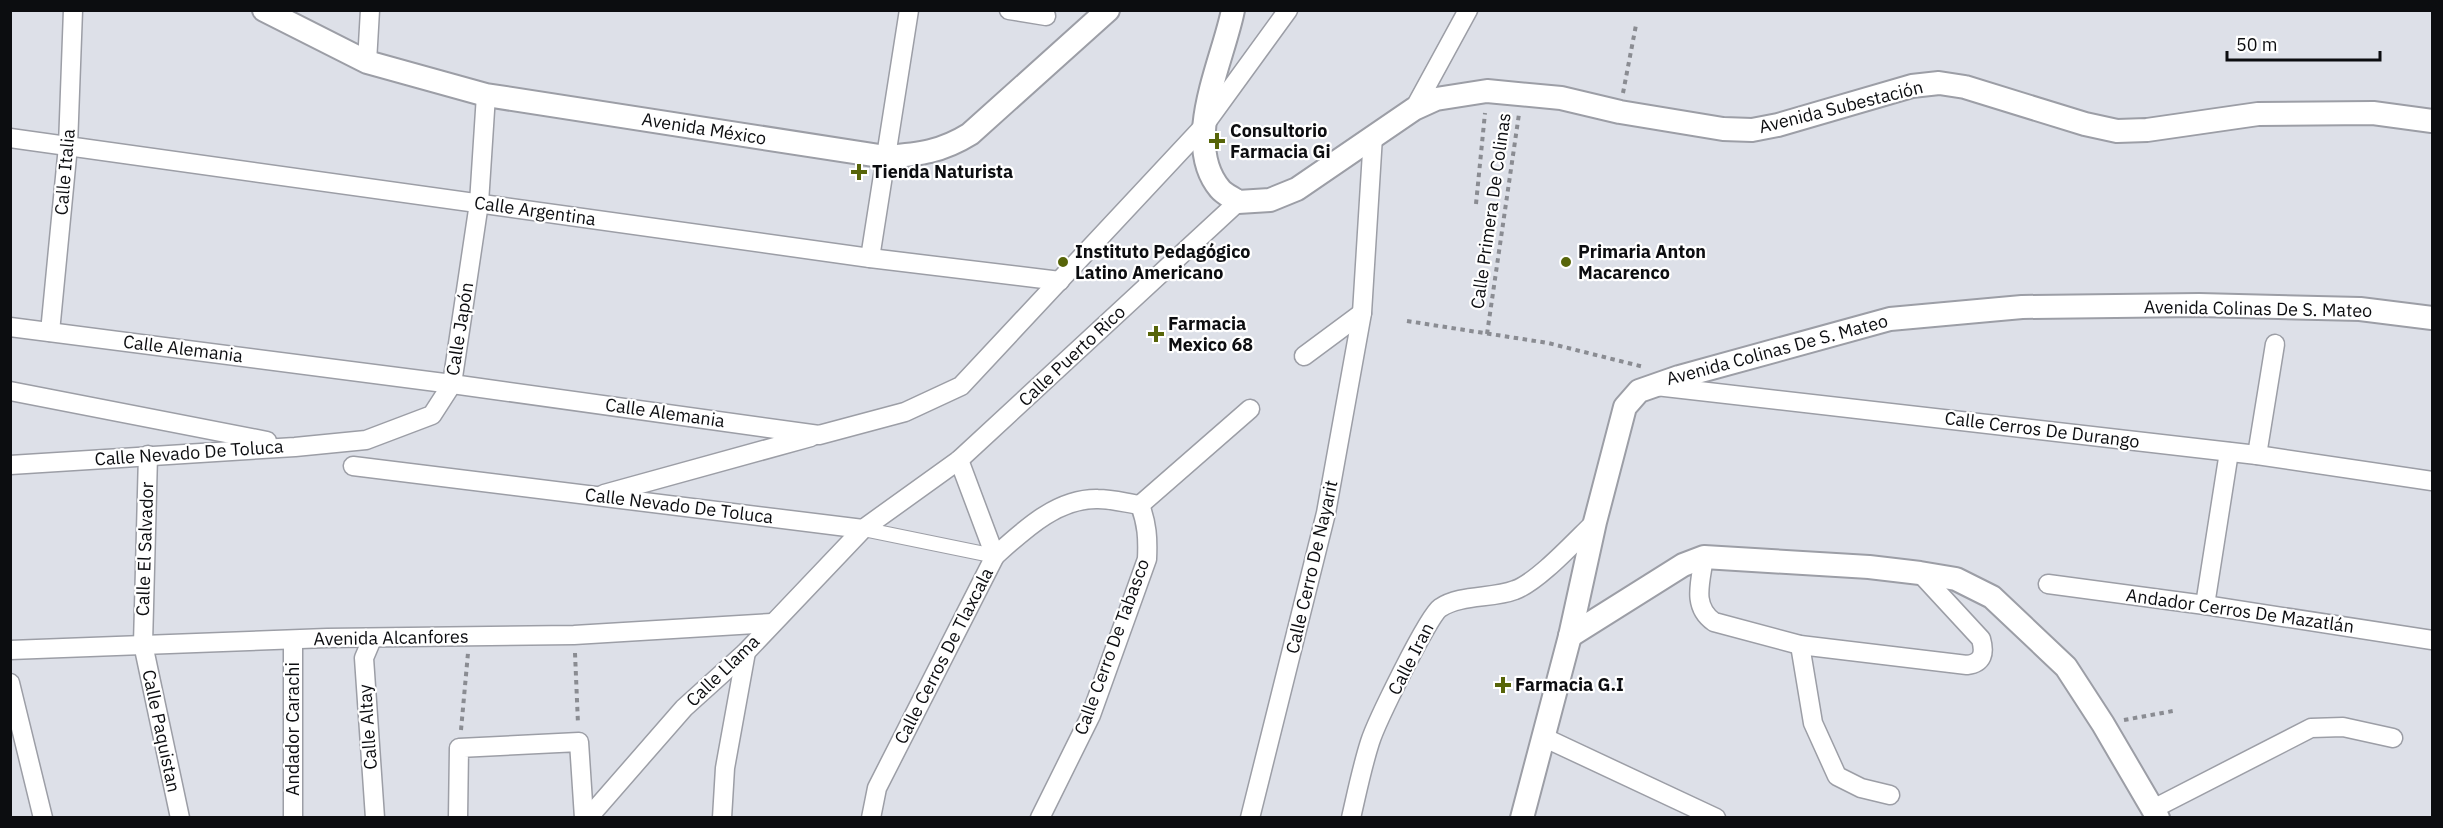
<svg xmlns="http://www.w3.org/2000/svg" width="2443" height="828" font-family="'IBM Plex Sans',sans-serif">
<rect width="100%" height="100%" fill="#dde0e8"/>
<g fill="none" stroke-linecap="round" stroke-linejoin="round">
<defs>
<path id="pedestrian" d="M863 529 995 556"/>
<g id="minor">
<path d="M1009 10 1046 16"/>
<path d="M367 62 370 10"/>
<path d="M1414 109 1468 10"/>
<path d="M10 138 870 258 1060 281"/>
<path d="M870 258 909 10"/>
<path d="M10 327 452 384 819 435 905 412 961 386 1203 127 1288 10"/>
<path d="M50 332 68 146 73 10"/>
<path d="M1304 356 1362 313"/>
<path d="M1656 386 2257 455 2432 481"/>
<path d="M10 391 267 441"/>
<path d="M148 455 143 644 180 818"/>
<path d="M2257 455 2275 344"/>
<path d="M10 465 295 447 366 440 432 415 452 384 479 203 486 95"/>
<path d="M353 466 863 529"/>
<path d="M604 494 811 437"/>
<path d="M1140 505 1250 409"/>
<path d="M995 556C1024 530 1057 498 1098 499 1112 499 1126 503 1140 505"/>
<path d="M1704 557C1701 581 1691 606 1714 622L1800 645 1967 665C1983 663 1985 653 1981 639L1920 573"/>
<path d="M2048 584 2205 605 2432 640"/>
<path d="M2205 605 2229 452"/>
<path d="M372 639 364 658 375 818"/>
<path d="M1800 645 1813 723 1837 776 1861 788 1890 795"/>
<path d="M10 650 327 638 574 635 772 623"/>
<path d="M10 683 43 818"/>
<path d="M1543 737 1716 818"/>
<path d="M2153 809 2311 728 2343 727 2393 738"/>
<path d="M293 818V640"/>
<path d="M458 818 459 748 579 742 584 818"/>
<path d="M588 818 684 708 746 652 863 529 959 460 1238 202"/>
<path d="M722 818 725 768 746 652"/>
<path d="M871 818 877 788 995 556 959 460"/>
<path d="M1040 818 1091 715 1147 559C1148 538 1147 524 1140 505"/>
<path d="M1250 818 1326 513 1362 313 1373 136"/>
<path d="M1351 818C1357 792 1362 767 1370 742 1376 723 1428 616 1440 608 1461 594 1492 599 1515 590 1538 582 1576 540 1595 522"/>
</g>
<g id="tertiary">
<path d="M264 10 367 62 486 95 886 157C920 154 941 152 970 134L1108 10"/>
<path d="M1233 10C1223 61 1181 143 1220 189 1224 194 1233 198 1238 202L1270 200 1297 189 1414 109 1436 99 1487 91 1561 98 1620 112 1723 129 1752 130 1778 125 1912 86 1939 83 1965 87 2085 124 2117 131 2147 130 2258 114 2373 113 2432 121"/>
<path d="M1570 636 1683 565 1704 557 1869 567 1920 573 1956 579 1992 597 2066 667 2103 724 2158 818"/>
<path d="M1522 818 1570 636 1595 522 1625 407 1639 391 1679 377 1890 319 2022 307 2199 305 2360 309 2432 318"/>
</g>
</defs>
<use href="#pedestrian" stroke="#9c9ea6" stroke-width="16"/>
<use href="#minor" stroke="#9c9ea6" stroke-width="21"/>
<use href="#tertiary" stroke="#9c9ea6" stroke-width="26"/>
<g stroke="#8a8c92" stroke-width="4" stroke-dasharray="4.5 4.5" stroke-linecap="butt">
<path d="M1623 93 1636 25"/>
<path d="M1476 204 1485 113"/>
<path d="M1407 321 1548 343 1644 367"/>
<path d="M1487 334 1519 114"/>
<path d="M575 653 578 724"/>
<path d="M2124 720 2173 711"/>
<path d="M461 730 468 653"/>
</g>
<use href="#pedestrian" stroke="#fff" stroke-width="14"/>
<use href="#minor" stroke="#fff" stroke-width="18"/>
<use href="#tertiary" stroke="#fff" stroke-width="22"/>
</g>
<g fill="#576509" stroke="#fff" stroke-width="2">
<path d="M1214 132h6v6h6v6h-6v6h-6v-6h-6v-6h6z"/>
<path d="M856 163h6v6h6v6h-6v6h-6v-6h-6v-6h6z"/>
<circle cx="1063" cy="262" r="6"/>
<circle cx="1566" cy="262" r="6"/>
<path d="M1153 325h6v6h6v6h-6v6h-6v-6h-6v-6h6z"/>
<path d="M1500 676h6v6h6v6h-6v6h-6v-6h-6v-6h6z"/>
</g>
<g text-anchor="middle" stroke-width="4.5" stroke-linejoin="round" paint-order="stroke">
<g font-size="18" fill="#0c0d10" stroke="#fff">
<text transform="translate(1841 107) rotate(-14)" y="6">Avenida Subestación</text>
<text transform="translate(704 129) rotate(9)" y="6">Avenida México</text>
<text transform="translate(65 172) rotate(-85)" y="6">Calle Italia</text>
<text transform="translate(535 211) rotate(8)" y="6">Calle Argentina</text>
<text transform="translate(1491 211) rotate(-82)" y="6">Calle Primera De Colinas</text>
<text transform="translate(2258 309) rotate(1)" y="6">Avenida Colinas De S. Mateo</text>
<text transform="translate(460 329) rotate(-81)" y="6">Calle Japón</text>
<text transform="translate(183 349) rotate(7)" y="6">Calle Alemania</text>
<text transform="translate(1777 350) rotate(-15)" y="6">Avenida Colinas De S. Mateo</text>
<text transform="translate(1072 356) rotate(-43)" y="6">Calle Puerto Rico</text>
<text transform="translate(665 413) rotate(8)" y="6">Calle Alemania</text>
<text transform="translate(2042 430) rotate(7)" y="6">Calle Cerros De Durango</text>
<text transform="translate(189 453) rotate(-4)" y="6">Calle Nevado De Toluca</text>
<text transform="translate(679 506) rotate(7)" y="6">Calle Nevado De Toluca</text>
<text transform="translate(145 549) rotate(-88)" y="6">Calle El Salvador</text>
<text transform="translate(1312 567) rotate(-77)" y="6">Calle Cerro De Nayarit</text>
<text transform="translate(2240 611) rotate(8)" y="6">Andador Cerros De Mazatlán</text>
<text transform="translate(391 638) rotate(-1)" y="6">Avenida Alcanfores</text>
<text transform="translate(1112 647) rotate(-70)" y="6">Calle Cerro De Tabasco</text>
<text transform="translate(944 656) rotate(-63)" y="6">Calle Cerros De Tlaxcala</text>
<text transform="translate(1411 659) rotate(-63)" y="6">Calle Iran</text>
<text transform="translate(723 671) rotate(-44)" y="6">Calle Llama</text>
<text transform="translate(368 727) rotate(-94)" y="6">Calle Altay</text>
<text transform="translate(293 729) rotate(-90)" y="6">Andador Carachi</text>
<text transform="translate(161 731) rotate(78)" y="6">Calle Paquistan</text>
</g>
<g font-size="18" font-weight="bold" fill="#0c0d10" stroke="#fff" text-anchor="start">
<text x="1230" y="137">Consultorio<tspan x="1230" dy="21">Farmacia Gi</tspan></text>
<text x="872" y="178">Tienda Naturista</text>
<text x="1075" y="258">Instituto Pedagógico<tspan x="1075" dy="21">Latino Americano</tspan></text>
<text x="1578" y="258">Primaria Anton<tspan x="1578" dy="21">Macarenco</tspan></text>
<text x="1168" y="330">Farmacia<tspan x="1168" dy="21">Mexico 68</tspan></text>
<text x="1515" y="691">Farmacia G.I</text>
</g>
</g>
<rect width="2443" height="828" fill="none" stroke="#0c0d10" stroke-width="24"/>
<path d="M2227 51v9h153v-9" fill="none" stroke="#0c0d10" stroke-width="3"/>
<text x="2236" y="51" font-size="18" fill="#0c0d10" stroke="#ffffff" stroke-width="4.5" paint-order="stroke">50 m</text>
</svg>
